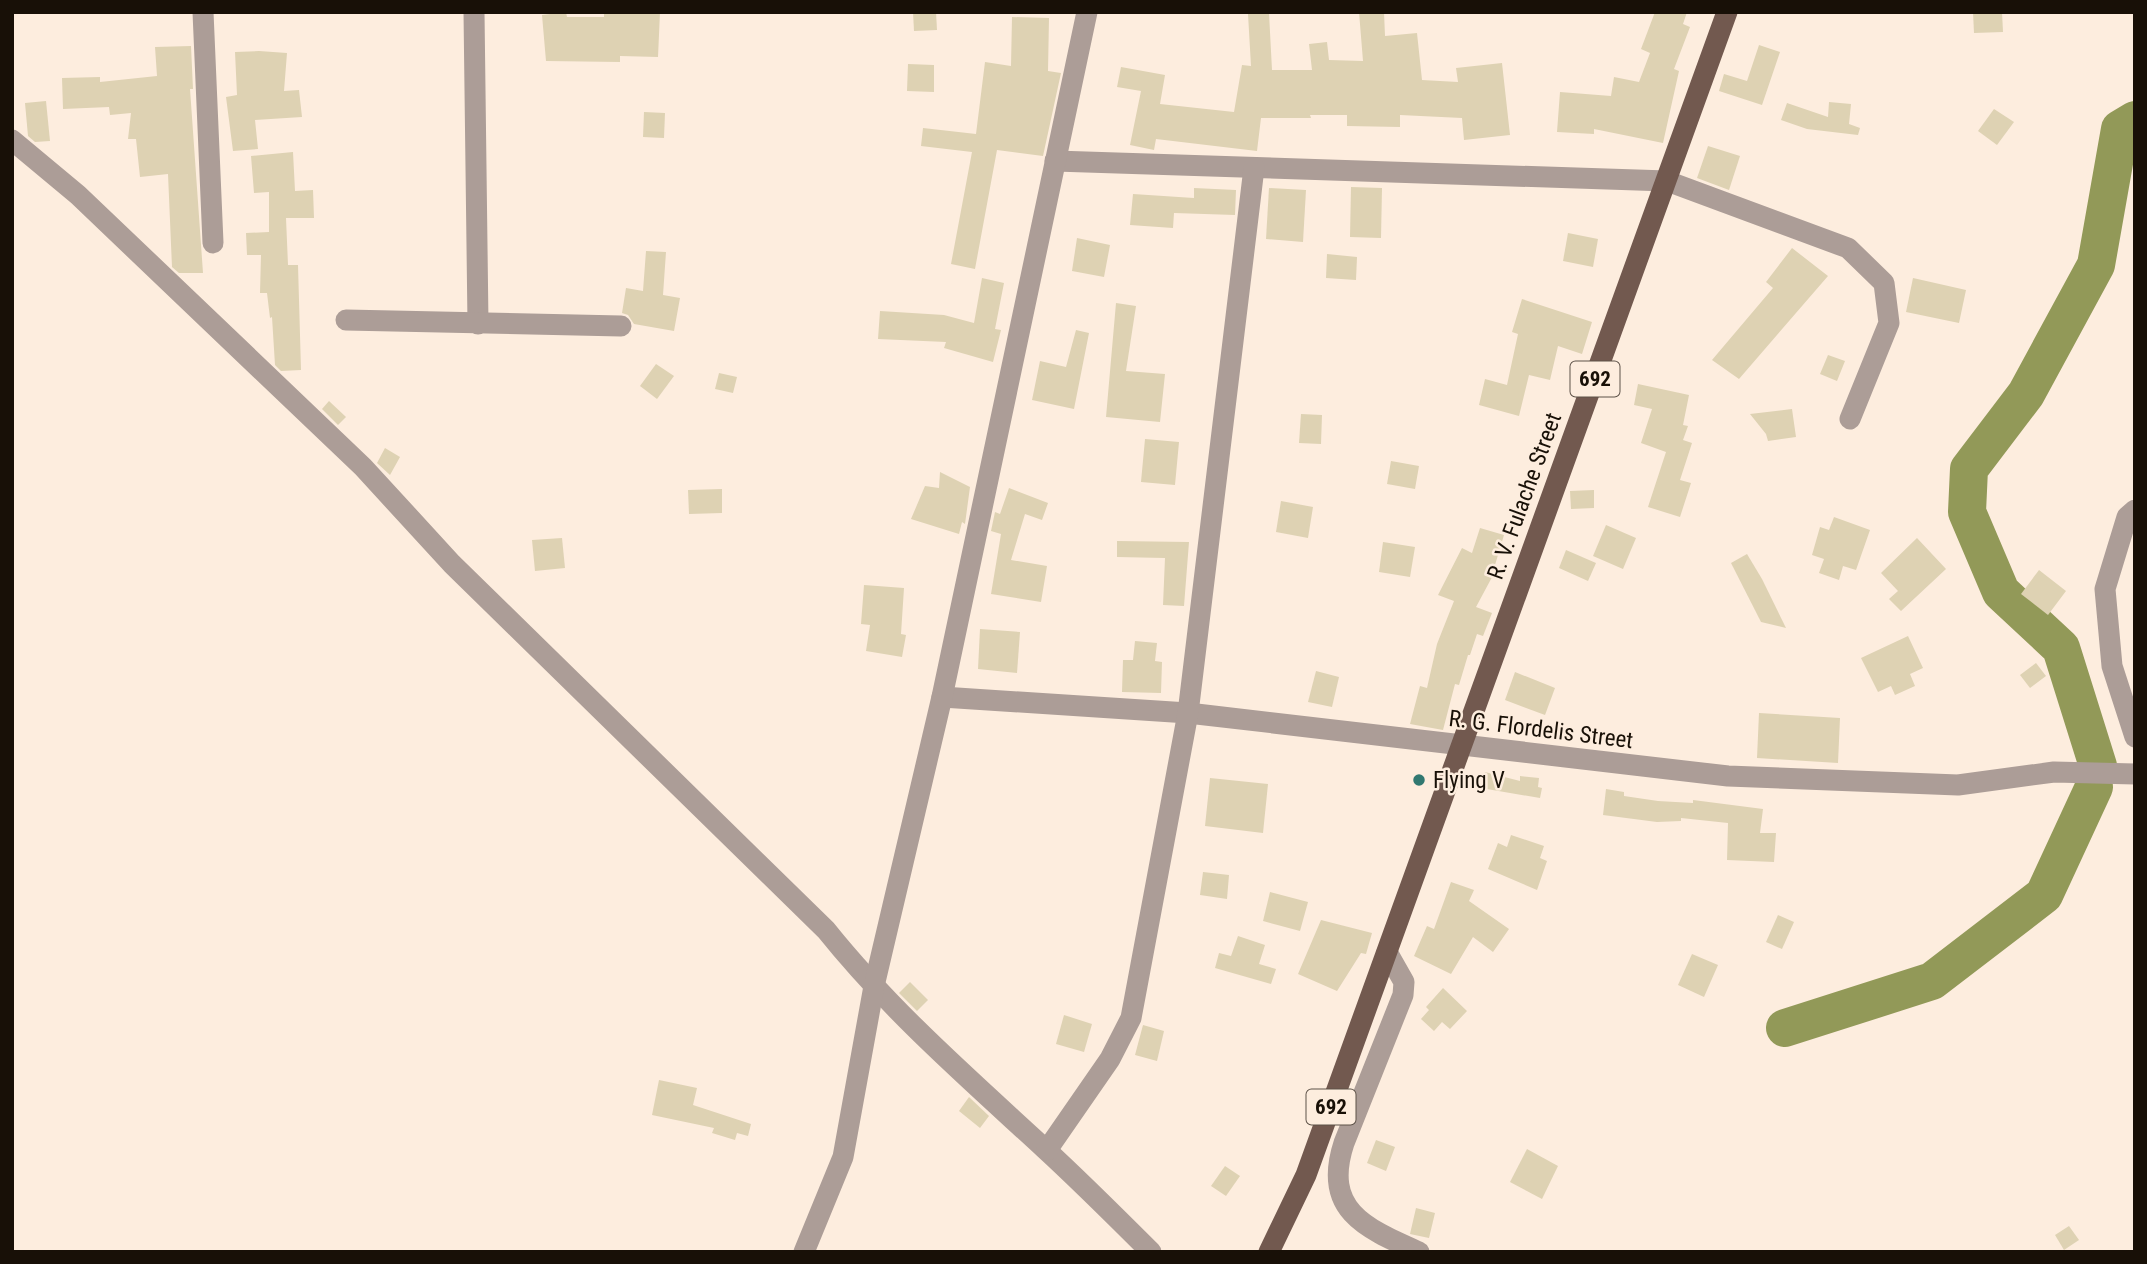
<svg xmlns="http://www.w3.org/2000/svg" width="2147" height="1264" font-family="'Roboto Condensed',sans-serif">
<rect width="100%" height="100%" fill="#fdedde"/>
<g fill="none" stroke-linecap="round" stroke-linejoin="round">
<g stroke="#929958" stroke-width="38">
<path d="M2098 766 2061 648 2001 592 1967 512 1969 469 2026 394 2096 265 2120 129 2135 120"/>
<path d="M1785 1028 1932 981 2044 895 2094 787"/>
</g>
</g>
<g fill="#ded2b3">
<path d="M566 12 567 17H604V12H660L658 57 620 56V62L546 61 542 15Z"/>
<path d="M913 12H936L937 30 914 31Z"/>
<path d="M1359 12H1384L1385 36 1417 33 1422 80 1458 82 1456 68 1502 63 1510 135 1464 140 1462 118 1400 115V127L1347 126V115H1310L1311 118H1261L1257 151 1156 139 1154 150 1130 145 1141 91 1117 87 1121 67 1165 75 1160 104 1234 112 1242 65 1251 66 1248 14 1269 13 1272 70H1312L1309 44 1327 42 1329 60 1363 61Z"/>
<path d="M1655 12H1687L1683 24 1690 27 1674 69 1679 71 1663 143 1594 129V134L1557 132 1560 92 1611 96 1614 77 1639 82 1650 53 1641 49Z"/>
<path d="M1973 12H2002L2003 32 1974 33Z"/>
<path d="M1012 17 1049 18 1048 71 1061 73 1043 156 997 150 975 269 951 264 972 152 921 146 923 128 976 134 985 62 1011 66Z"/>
<path d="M1759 45 1780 52 1762 105 1719 91 1724 74 1747 81Z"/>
<path d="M191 46 193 89H190L203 273H179L172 267 168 174 140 177 136 139H128L131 113 110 115 109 107 63 109 62 78 100 77V82L157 76 155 47Z"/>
<path d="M259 51 287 53 284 91 299 90 302 117 255 120 258 149 233 151 226 97 237 95 235 52Z"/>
<path d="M908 64 934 65V92L907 91Z"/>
<path d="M46 101 50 141 35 142 28 136 25 103Z"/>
<path d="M1829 102 1851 104 1849 124 1860 128 1858 135 1807 129 1781 120 1787 103 1828 117Z"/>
<path d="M1994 109 2014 122 1997 145 1978 131Z"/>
<path d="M644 112 665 113 664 138 643 137Z"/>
<path d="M1708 146 1740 156 1729 190 1697 178Z"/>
<path d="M293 152 295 191 313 190 314 218H286L288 265H298L301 370 281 371 275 365 272 317 270 318 267 293H260L261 255H247L246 233 269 232V192L254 193 251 156Z"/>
<path d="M1351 187 1382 188 1381 238 1350 237Z"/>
<path d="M1194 188 1236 190 1235 215 1174 213 1173 228 1130 225 1133 194 1194 198Z"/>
<path d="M1269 188 1306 190 1303 242 1266 239Z"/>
<path d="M1568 233 1598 239 1593 267 1563 261Z"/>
<path d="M1077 238 1110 245 1104 277 1072 271Z"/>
<path d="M1792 248 1828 276 1739 379 1712 360 1773 288 1766 282Z"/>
<path d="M646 251 666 252 663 295 680 298 674 331 634 324 628 315 622 313 626 288 643 291Z"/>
<path d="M1327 254 1357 257 1356 280 1326 278Z"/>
<path d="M982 278 1004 283 995 329 1001 330 993 362 944 348 946 342 878 339 880 311 944 315 974 323Z"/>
<path d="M1913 278 1966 290 1959 323 1906 312Z"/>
<path d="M1522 299 1592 322 1582 354 1558 346 1550 380 1529 375 1519 416 1479 405 1485 379 1507 385 1518 334 1512 332Z"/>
<path d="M1116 303 1136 306 1126 371 1165 374 1160 422 1106 417Z"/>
<path d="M1076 330 1089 333 1074 409 1032 400 1040 361 1066 367Z"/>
<path d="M1828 355 1845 361 1837 381 1820 374Z"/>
<path d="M656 364 674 376 657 399 640 386Z"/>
<path d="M719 373 737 377 733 393 715 389Z"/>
<path d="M1638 384 1689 395 1683 425 1688 426 1683 440 1692 443 1680 480 1691 483 1680 517 1648 507 1666 452 1641 443 1652 409 1634 405Z"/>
<path d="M329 401 346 417 338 425 322 409Z"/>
<path d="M1792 409 1796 437 1768 441 1766 434 1750 414Z"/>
<path d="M1301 414 1322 415 1321 444 1299 443Z"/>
<path d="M1145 439 1179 442 1175 485 1141 482Z"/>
<path d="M385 448 400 457 390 475 377 463Z"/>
<path d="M1391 461 1419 466 1415 489 1387 484Z"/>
<path d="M940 472 970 487 965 524 962 522 959 534 911 519 925 486 939 488Z"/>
<path d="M1009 488 1048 503 1042 520 1025 514 1011 560 1047 566 1041 602 991 594 1001 534 991 531 995 512 1000 514Z"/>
<path d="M722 489V513L689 514 688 490Z"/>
<path d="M1594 490V508L1571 509 1570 491Z"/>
<path d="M1281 501 1313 507 1308 538 1276 532Z"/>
<path d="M1834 517 1870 530 1856 570 1843 566 1839 580 1819 573 1824 559 1812 555 1820 527 1829 530Z"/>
<path d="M1606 525 1636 538 1623 569 1593 556Z"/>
<path d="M1480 528 1504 535 1495 565 1498 566 1476 607 1492 613 1483 636 1477 634 1470 655H1468L1459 685 1455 684 1443 730 1410 724 1420 686 1427 688 1437 644 1454 601 1438 595 1462 548 1472 553Z"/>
<path d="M562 538 565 568 535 571 532 540Z"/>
<path d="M1917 538 1946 569 1901 611 1889 599 1898 591 1881 573Z"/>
<path d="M1117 541 1189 542 1184 606 1163 605 1165 558 1117 557Z"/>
<path d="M1383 542 1415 547 1410 577 1379 572Z"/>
<path d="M1566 550 1596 563 1588 581 1559 568Z"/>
<path d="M1747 554 1762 579 1786 628 1761 622 1731 563Z"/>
<path d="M2039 570 2066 591 2048 615 2021 594Z"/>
<path d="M864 585 904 588 901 634 906 635 902 657 866 651 870 625 861 624Z"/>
<path d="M980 629 1020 632 1017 673 978 669Z"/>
<path d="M1908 636 1923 668 1910 674 1915 686 1895 695 1891 686 1878 692 1861 658Z"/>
<path d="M1135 641 1157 643 1155 661 1162 662 1161 693 1122 692 1123 660H1133Z"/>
<path d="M2036 663 2046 676 2030 688 2020 675Z"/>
<path d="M1316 671 1339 677 1332 707 1308 702Z"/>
<path d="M1515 672 1555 688 1545 715 1505 700Z"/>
<path d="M1759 713 1840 718 1838 763 1757 758Z"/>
<path d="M1485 772 1520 781V776L1539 778 1538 787 1542 788 1540 798 1481 788Z"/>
<path d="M1210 778 1268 784 1263 833 1205 826Z"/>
<path d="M1606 789 1624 792V796L1658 801 1693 803V800L1763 809 1760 833H1776L1774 862 1727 860 1728 823 1681 818V821L1657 822 1603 815Z"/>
<path d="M1511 835 1544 846 1540 858 1547 861 1537 890 1488 869 1498 843 1507 847Z"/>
<path d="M1203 872 1229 875 1227 899 1200 895Z"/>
<path d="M1451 882 1474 890 1469 901 1509 929 1493 952 1473 937 1451 974 1414 956 1427 926 1434 929Z"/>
<path d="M1270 892 1308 902 1300 931 1263 921Z"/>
<path d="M1778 915 1794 922 1782 949 1766 942Z"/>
<path d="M1321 920 1372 933 1366 954 1361 953 1337 991 1298 974Z"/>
<path d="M1238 936 1265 945 1259 964 1276 969 1271 984 1215 968 1219 953 1231 956Z"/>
<path d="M1692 954 1718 965 1704 997 1678 985Z"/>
<path d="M910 982 928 1000 917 1011 899 993Z"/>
<path d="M1443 988 1467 1011 1450 1029 1442 1022 1434 1031 1421 1019 1429 1010 1426 1007Z"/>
<path d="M1064 1015 1092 1024 1084 1052 1056 1044Z"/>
<path d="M1143 1025 1164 1031 1157 1061 1135 1055Z"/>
<path d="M659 1080 697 1088 693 1105 751 1124 748 1136 737 1133 735 1140 712 1133 714 1128 652 1115Z"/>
<path d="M969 1097 989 1116 980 1128 959 1111Z"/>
<path d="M1376 1140 1395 1147 1386 1171 1367 1163Z"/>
<path d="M1527 1149 1558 1166 1542 1199 1510 1182Z"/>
<path d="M1225 1166 1240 1176 1226 1196 1211 1186Z"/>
<path d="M1416 1208 1435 1213 1429 1238 1410 1234Z"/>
<path d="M2069 1226 2079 1240 2064 1250 2055 1235Z"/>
</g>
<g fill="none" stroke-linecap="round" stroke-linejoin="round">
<g stroke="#ac9d97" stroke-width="21">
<path d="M203 12 213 243"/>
<path d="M474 12 478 324"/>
<path d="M12 140 78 195 363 467 452 564 826 930C891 1011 968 1078 1044 1148 1081 1182 1116 1217 1151 1252"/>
<path d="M1055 161 1667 181 1848 248 1884 283 1889 323 1850 419"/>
<path d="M346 320 621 326"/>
<path d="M2135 510 2127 517 2105 589 2112 666 2135 737"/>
<path d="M942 697 1188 713 1728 776 1958 785 2054 772 2135 774"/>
<path d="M1387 952 1404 982 1403 995 1344 1143C1322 1210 1365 1228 1419 1252"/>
<path d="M1047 1150 1110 1059 1131 1018 1188 713 1254 168"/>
<path d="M804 1252 843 1157 874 986 942 697 1087 12"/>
</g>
<path stroke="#72594f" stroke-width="21" d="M1269 1252 1306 1175 1727 12"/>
</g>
<circle fill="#317870" stroke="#fdedde" stroke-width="2.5" cx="1419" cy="780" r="7"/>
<g text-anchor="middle" stroke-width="5" stroke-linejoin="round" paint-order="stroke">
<g fill="#fdedde" stroke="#5d5248" stroke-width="2">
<rect x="1570.5" y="361.5" width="49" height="35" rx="5"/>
<rect x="1306.5" y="1089.5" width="49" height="35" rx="5"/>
</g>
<g font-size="21" font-weight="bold" fill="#181007">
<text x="1595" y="386">692</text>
<text x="1331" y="1114">692</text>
</g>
<g font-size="23" fill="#181007" stroke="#fdedde">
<text transform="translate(1524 496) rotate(-70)" y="8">R. V. Fulache Street</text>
<text transform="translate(1541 729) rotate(7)" y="8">R. G. Flordelis Street</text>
</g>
<g font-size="23" fill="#181007" stroke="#fdedde" text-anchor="start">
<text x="1433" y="788">Flying V</text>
</g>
</g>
<rect width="2147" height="1264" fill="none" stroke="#181007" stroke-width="28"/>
</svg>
